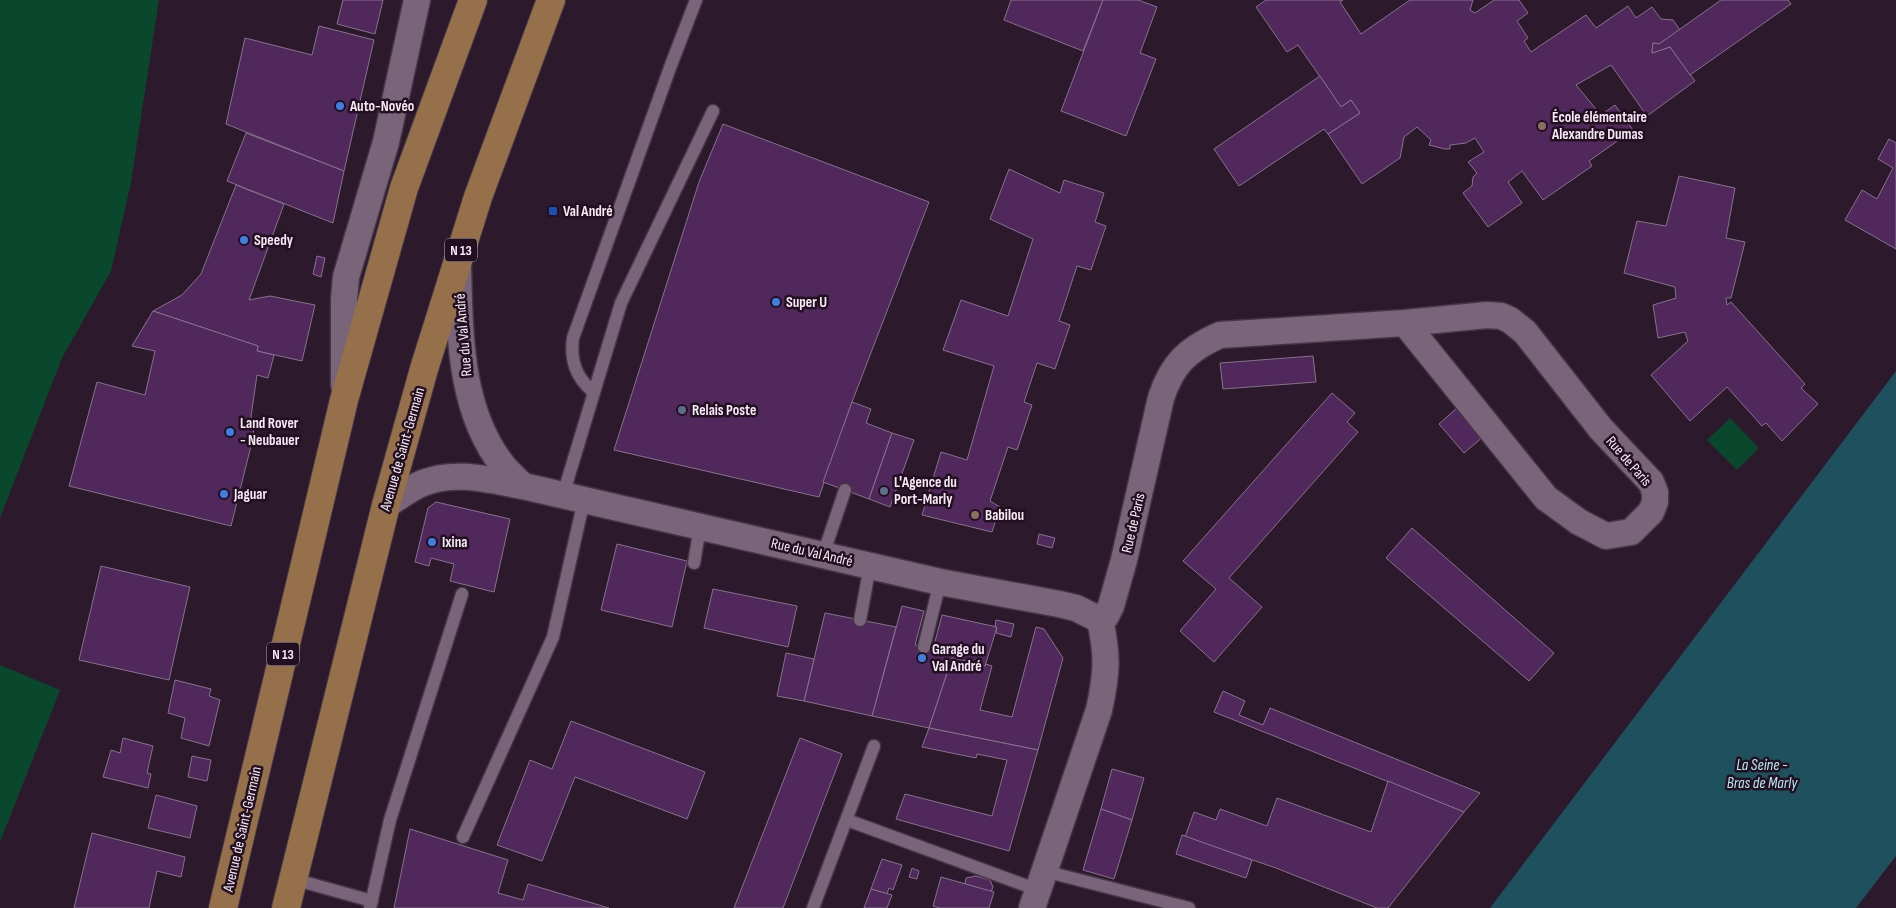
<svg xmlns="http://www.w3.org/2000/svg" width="1896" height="908" font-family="'Sofia Sans Condensed',sans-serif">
<rect width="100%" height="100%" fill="#2c192b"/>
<g fill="#0a482d">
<path d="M0 0H159L131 182 111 271 62 358 0 518Z"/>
<path d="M1730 418 1759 448 1737 470 1707 440Z"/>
<path d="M0 665 60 690 0 842Z"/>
</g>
<path fill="#1e505e" d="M1896 371V856L1856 908H1490Z"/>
<g fill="#50285b" stroke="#85738b">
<path d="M343 0H383L375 34 337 24Z"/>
<path d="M1011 0H1103L1083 51 1004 20Z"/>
<path d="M1103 0H1138L1157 7 1140 53 1156 59 1126 136 1061 111Z"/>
<path d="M1266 0H1343L1340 2 1361 34 1410 0H1473L1470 10 1475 13 1494 0H1519L1528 13 1517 21 1528 38 1524 41 1531 52 1586 15 1596 28 1628 6 1636 18 1652 7 1661 19 1673 20 1680 30 1659 44 1653 43 1652 53 1670 47 1695 81 1647 116 1611 65 1576 85 1601 115 1615 105 1633 130 1589 161 1592 166 1543 200 1522 171 1508 182 1522 203 1488 227 1463 193 1472 186 1473 177 1477 173 1468 162 1484 152 1475 138 1466 143 1450 145V149H1445L1429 145 1431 140 1417 127 1404 137 1400 158 1362 184 1328 134 1360 113 1351 100 1341 107 1298 45 1287 52 1256 7Z"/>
<path d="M1721 0H1788L1791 4 1690 75 1670 47 1652 53 1653 43 1659 44Z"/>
<path d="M319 26 374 40 344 171 226 124 245 38 312 55Z"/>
<path d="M1320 76 1341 107 1351 100 1360 113 1328 134 1324 129 1239 186 1214 149Z"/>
<path d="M723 124 929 202 852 402 819 497 614 450 699 182Z"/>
<path d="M246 133 344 171 333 223 227 181Z"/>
<path d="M1889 139 1896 143V249L1845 220 1862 190 1877 199 1893 168 1878 159Z"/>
<path d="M1009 169 1060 193 1064 180 1104 193 1095 222 1106 226 1091 270 1077 266 1059 321 1070 325 1055 369 1037 363 1024 402 1032 405 1017 450 1008 447 990 501 1000 507 992 532 922 515 941 452 967 460 994 366 943 350 961 300 1008 316 1033 239 990 219Z"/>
<path d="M1679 176 1735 188 1726 238 1745 242 1731 298H1726L1727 305 1731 302 1805 384 1801 388 1818 404 1782 441 1766 423 1762 426 1727 387 1690 421 1651 375 1688 341 1685 332 1658 338 1653 305 1676 298 1675 287 1624 273 1637 221 1666 226Z"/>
<path d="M236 185 284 204 249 300 270 296 315 305 302 361 257 351 258 346 153 311 182 295 201 274Z"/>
<path d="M317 256 325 258 321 277 313 274Z"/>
<path d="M153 311 258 346 257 351 274 355 268 378 257 375 251 416 254 434 231 526 69 486 97 382 145 395 155 351 132 346Z"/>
<path d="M1313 356 1316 382 1223 389 1220 363Z"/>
<path d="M1332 393 1355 413 1347 422 1358 432 1229 578 1262 607 1214 662 1180 631 1216 589 1183 561Z"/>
<path d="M852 402 871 409 866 423 892 433 869 499 823 482Z"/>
<path d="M1458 407 1484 436 1464 453 1439 424Z"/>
<path d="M892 433 914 440 890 507 869 499Z"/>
<path d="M436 502 510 519 494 592 450 581 454 564 431 558 429 566 415 562 428 508Z"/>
<path d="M1412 528 1554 653 1529 681 1386 558Z"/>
<path d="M1039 534 1055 538 1052 548 1037 544Z"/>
<path d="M617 544 687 561 672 627 601 610Z"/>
<path d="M101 566 190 587 169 680 79 660Z"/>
<path d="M713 589 797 606 788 647 704 628Z"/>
<path d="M902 606 924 611 915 645 933 649 942 615 997 627 985 666 952 658 929 728 872 716Z"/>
<path d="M825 613 896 627 872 716 804 701Z"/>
<path d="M996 620 1014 624 1011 637 996 633 997 627H995Z"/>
<path d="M1036 627 1044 629 1063 658 1038 750 929 728 952 658 985 666 986 664 992 666 980 710 1012 717Z"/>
<path d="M786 653 814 659 804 701 777 696Z"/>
<path d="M175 680 211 689 209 696 220 700 209 746 181 738 185 718 168 713Z"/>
<path d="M1223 691 1245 701 1239 715 1263 725 1270 708 1480 793 1464 812 1214 712Z"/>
<path d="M571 721 705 772 687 819 575 777 542 861 497 845 530 760 552 769Z"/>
<path d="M929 728 1038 750 1009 851 896 819 905 794 992 816 1007 760 977 754 976 758 922 747Z"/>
<path d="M123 738 153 746 147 773 151 774 148 788 103 777 111 750 120 753Z"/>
<path d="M800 738 842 754 783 908H734Z"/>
<path d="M192 756 211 760 207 781 188 777Z"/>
<path d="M1112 769 1144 778 1132 820 1101 809Z"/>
<path d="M1388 781 1464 812 1388 908H1377L1276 868 1185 837 1194 812 1216 820 1220 809 1267 826 1277 798 1371 832Z"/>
<path d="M156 795 197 806 190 838 148 828Z"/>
<path d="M1101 809 1132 820 1114 879 1083 870Z"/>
<path d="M410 829 508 860 498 893 523 900 528 884 609 908H394Z"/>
<path d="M92 833 185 857 181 877 157 871 149 908H74Z"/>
<path d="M1182 835 1252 860 1246 878 1176 854Z"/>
<path d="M882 859 902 865 893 890 889 888 887 894 871 889Z"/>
<path d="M912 868 919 871 917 879 909 877Z"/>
<path d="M976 876 990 880 993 887 991 892 965 884 966 878Z"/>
<path d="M941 877 994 892 989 908H940L933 906Z"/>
<path d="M871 889 892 895 887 908H864Z"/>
</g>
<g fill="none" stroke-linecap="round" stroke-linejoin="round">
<defs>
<g id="lane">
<path d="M593 392C576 377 570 361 573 338L671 65 696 0"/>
<path d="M563 495 621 303 713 111"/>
<path d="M823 555 845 490"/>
<path d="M694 563 700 527"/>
<path d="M860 620 870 566"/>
<path d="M924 647 940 582"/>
<path d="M847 820 1038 890"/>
<path d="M463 837 553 637 584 500"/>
<path d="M1044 871 1189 908"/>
<path d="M293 879 372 901"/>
<path d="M370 908 390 820 462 594"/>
<path d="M813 908 874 746"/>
</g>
<g id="street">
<path d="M458 266C460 334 459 411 504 467 510 474 517 480 523 486"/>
<path d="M344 385V299L346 277 386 142 417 0"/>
<path d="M386 505C398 498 410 488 423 483 456 470 489 480 523 486L940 582 1059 604 1076 608 1100 620"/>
<path d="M1100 620 1106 616 1111 606 1124 560 1161 398C1172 364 1188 349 1220 335L1405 323 1487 315 1501 316 1510 320 1525 332 1601 429 1651 482 1655 492V502L1651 512 1631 532 1606 536 1579 522 1546 498 1405 323"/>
<path d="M1032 908 1099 710C1107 673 1108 656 1100 620"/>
</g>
<g id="primary">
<path d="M223 908 344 400 404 188 473 0"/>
<path d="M286 908 386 505 424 369 478 197 551 0"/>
</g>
</defs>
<use href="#lane" stroke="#453645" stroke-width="15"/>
<use href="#street" stroke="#453645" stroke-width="29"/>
<use href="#primary" stroke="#453645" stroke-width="30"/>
<use href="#lane" stroke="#7a6479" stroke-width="12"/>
<use href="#street" stroke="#7a6479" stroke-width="26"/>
<use href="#primary" stroke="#95704b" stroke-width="28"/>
</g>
<g fill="#3f7fe0" stroke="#221021" stroke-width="2">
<circle cx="340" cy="106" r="5"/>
<circle cx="244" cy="240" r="5"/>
<circle cx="776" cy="302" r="5"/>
<circle cx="230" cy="432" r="5"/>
<circle cx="224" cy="494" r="5"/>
<circle cx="432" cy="542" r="5"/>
<circle cx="922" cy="658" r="5"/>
</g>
<g fill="#8d6e63" stroke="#221021" stroke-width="2">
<circle cx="1542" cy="126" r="5"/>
<circle cx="975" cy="515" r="5"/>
</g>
<rect fill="#1a4fb4" stroke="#221021" stroke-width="2" x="548" y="206" width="10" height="10" rx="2.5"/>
<g fill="#5c6f8a" stroke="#221021" stroke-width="2">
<circle cx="682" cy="410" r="5"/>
<circle cx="884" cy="491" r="5"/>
</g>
<g text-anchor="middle" stroke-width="5" stroke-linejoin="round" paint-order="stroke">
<g fill="#221021" stroke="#b6a8b5" stroke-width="1">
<rect x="445" y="238.5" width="32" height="23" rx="4"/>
<rect x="267" y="642.5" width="32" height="23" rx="4"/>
</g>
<g font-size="14" font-weight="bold" fill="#f6e9f5">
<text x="461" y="255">N 13</text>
<text x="283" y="659">N 13</text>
</g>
<g font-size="15" font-weight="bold" fill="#f6e9f5" stroke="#221021" text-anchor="start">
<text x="350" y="111">Auto-Novéo</text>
<text x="1552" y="122">École élémentaire<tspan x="1552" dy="17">Alexandre Dumas</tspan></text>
<text x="563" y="216">Val André</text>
<text x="254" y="245">Speedy</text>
<text x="786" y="307">Super U</text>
<text x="692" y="415">Relais Poste</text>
<text x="240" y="428">Land Rover<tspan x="240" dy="17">- Neubauer</tspan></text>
<text x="894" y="487">L'Agence du<tspan x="894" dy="17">Port-Marly</tspan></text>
<text x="234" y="499">Jaguar</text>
<text x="985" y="520">Babilou</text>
<text x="442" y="547">Ixina</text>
<text x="932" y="654">Garage du<tspan x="932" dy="17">Val André</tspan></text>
</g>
<g font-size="15" fill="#f6e9f5" stroke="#221021">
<text transform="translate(463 335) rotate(-95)" y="5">Rue du Val André</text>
<text transform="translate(402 449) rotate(-74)" y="5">Avenue de Saint-Germain</text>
<text transform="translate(1629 461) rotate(49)" y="5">Rue de Paris</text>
<text transform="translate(1133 523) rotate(-77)" y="5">Rue de Paris</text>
<text transform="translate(812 552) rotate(13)" y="5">Rue du Val André</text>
<text transform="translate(242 829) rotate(-77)" y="5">Avenue de Saint-Germain</text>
</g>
<g font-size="16" font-style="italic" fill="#b9e7f4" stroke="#221021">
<text x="1762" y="770">La Seine -<tspan x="1762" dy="18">Bras de Marly</tspan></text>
</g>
</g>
</svg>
